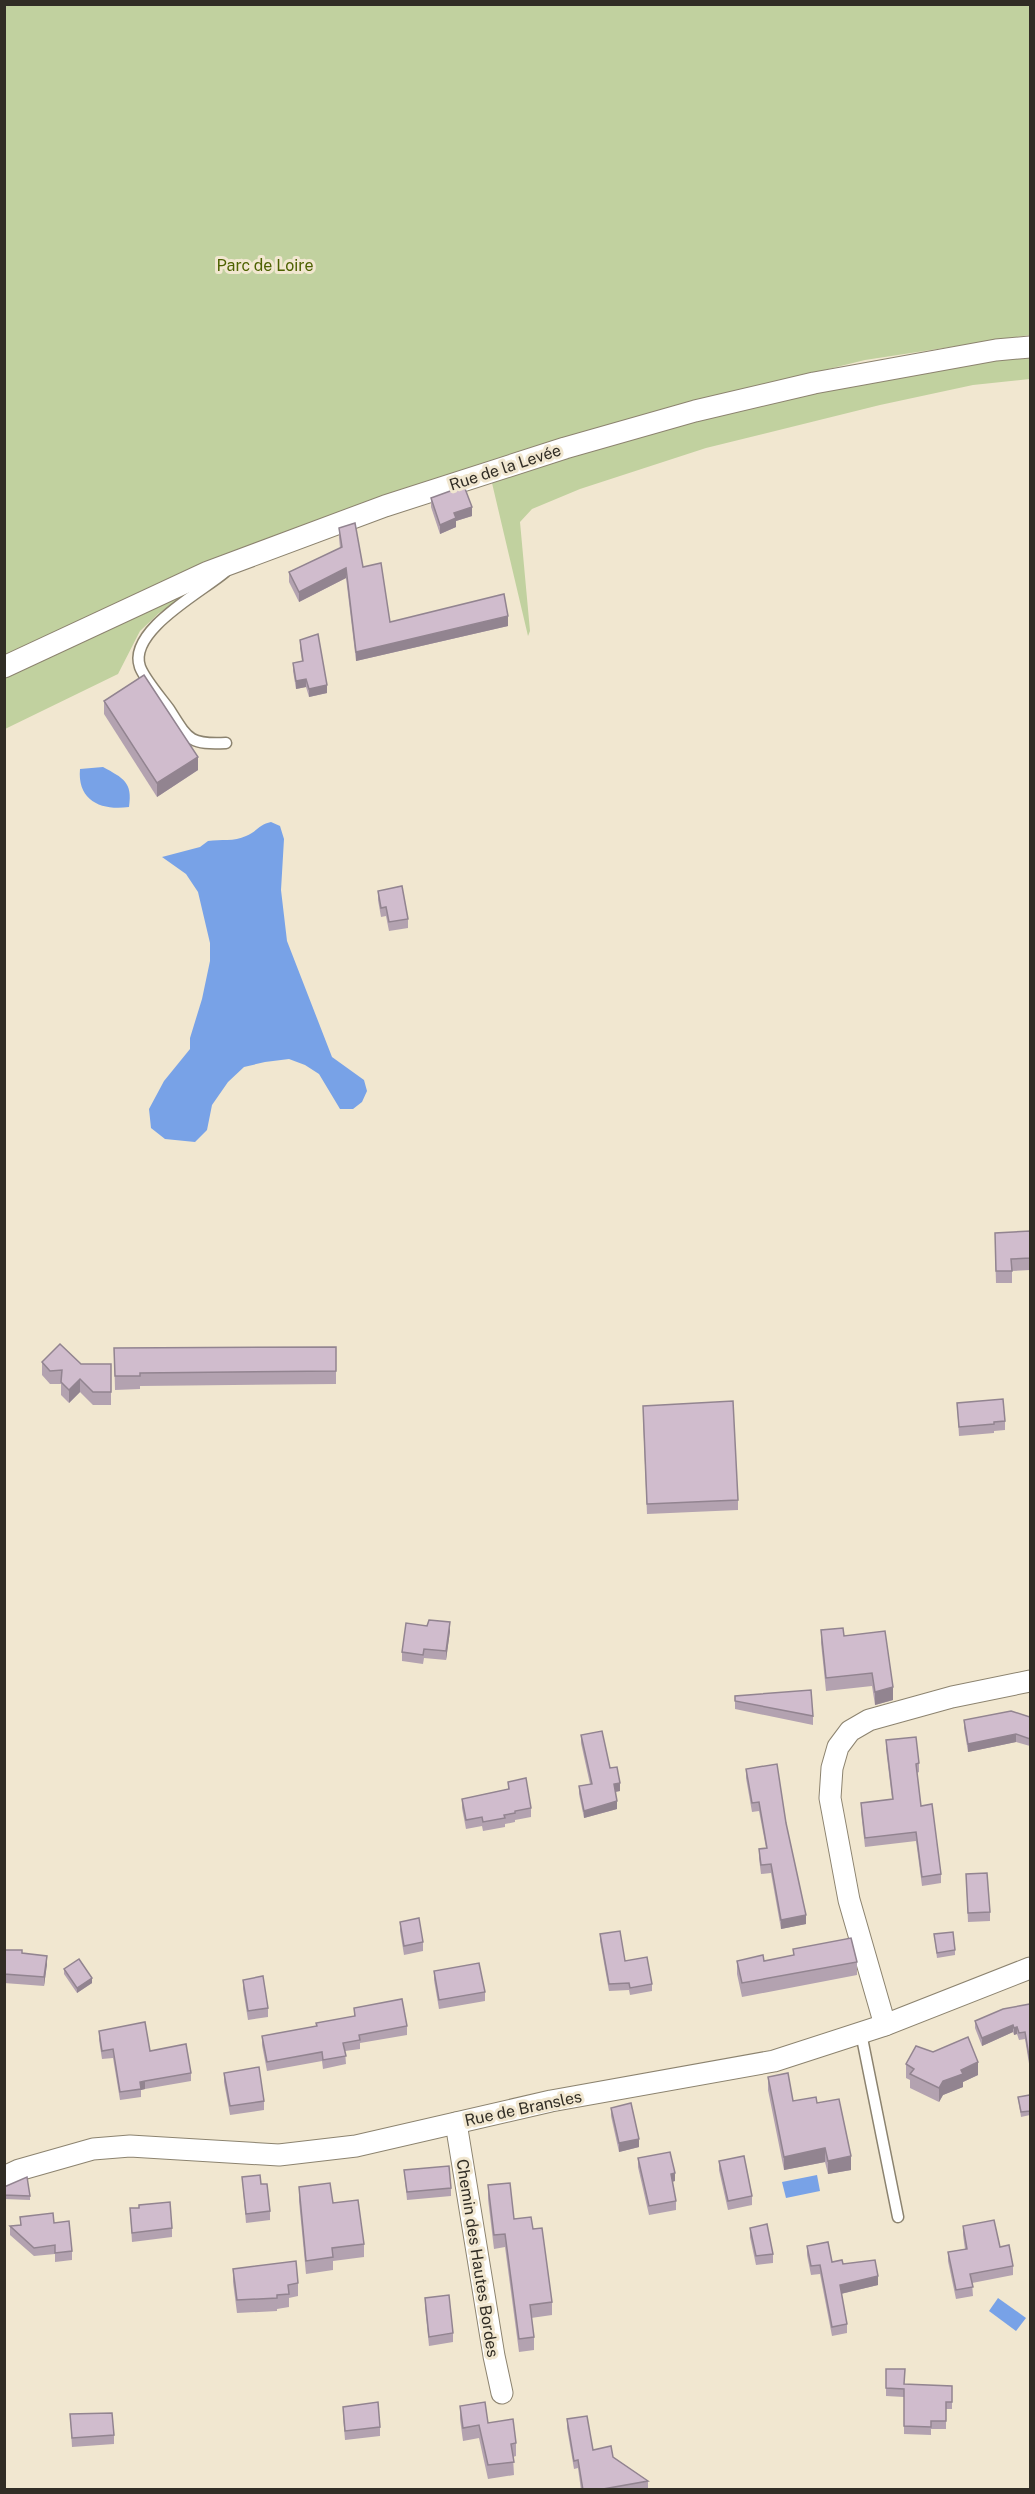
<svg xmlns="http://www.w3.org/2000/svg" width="1035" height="2494" font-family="'Public Sans',sans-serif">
<rect width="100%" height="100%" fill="#f1e7d0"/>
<g fill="#c1d19f">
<path d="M4 5H1030V335L865 360 660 411 533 449 5 662Z"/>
<path d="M1030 355V379L973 385 880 405 706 448 580 489 532 509 520 522 530 631 528 636 492 483 660 428 905 373Z"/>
<path d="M188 590V596L159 613 140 631 118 674 5 729V673Z"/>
</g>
<g fill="#78a2e7">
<path d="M103 767C123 778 133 782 129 807 102 811 77 801 80 769Z"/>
<path d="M271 822 280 826 284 839 281 890 287 941 332 1057 364 1080 367 1091 362 1102 353 1109H340L319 1074 305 1065 289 1059 265 1062 244 1067 228 1082 212 1105 207 1130 195 1142 165 1139 151 1128 149 1109 164 1081 190 1049V1038L202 999 210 961V943L198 892 186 874 162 857 200 847 208 841C221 839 234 842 246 836 256 832 260 824 271 822Z"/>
<path d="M817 2175 820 2191 786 2198 782 2182Z"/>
<path d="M998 2298 1026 2318 1016 2331 989 2311Z"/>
</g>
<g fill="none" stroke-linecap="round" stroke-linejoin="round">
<defs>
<g id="lane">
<path d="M225 572C203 591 127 631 140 667 145 680 161 698 169 709 188 739 189 745 226 743"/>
<path d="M861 2033 898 2217"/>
</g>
<g id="street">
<path d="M4 667 208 572 385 506 565 448 695 411 814 383 996 350 1030 347"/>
<path d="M885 2025 849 1900 830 1798 832 1768 838 1747 850 1731 869 1720 952 1697 1030 1681"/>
<path d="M456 2123 494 2356 502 2393"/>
<path d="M4 2177 19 2170 93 2149 130 2146 279 2155 356 2146 551 2101 774 2061 885 2025 1030 1968"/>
</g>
</defs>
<use href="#lane" stroke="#8c836f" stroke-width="13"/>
<use href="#street" stroke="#8c836f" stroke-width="23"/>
<use href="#lane" stroke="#fff" stroke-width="10"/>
<use href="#street" stroke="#fff" stroke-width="21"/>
</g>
<g fill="#b3a2b0">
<path d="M431 498 472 516 456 521V527L440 534 431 507Z"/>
<path d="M339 528 363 567 390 622 508 626 356 661 346 578 299 602 289 582V572L340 548 339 538Z"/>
<path d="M300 640 327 693 309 697 306 687 296 689 293 671V663L302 661 300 648Z"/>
<path d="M104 701 198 770 157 797 104 714Z"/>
<path d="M378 891 408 919V928L389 931 386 916 381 917 378 900Z"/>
<path d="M1030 1231V1270L1012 1271V1283H996L995 1246Z"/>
<path d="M336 1347V1384L140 1386V1389L115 1390 114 1348Z"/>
<path d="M42 1362 81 1364H111V1405H93L80 1392 69 1403 61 1395V1384H50L42 1375Z"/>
<path d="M957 1403 1005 1421V1430L994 1431V1433L959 1436Z"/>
<path d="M643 1417 738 1500V1510L647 1514Z"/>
<path d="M427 1626 450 1631 446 1660 424 1658 423 1664 402 1661V1652Z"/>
<path d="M821 1630 844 1636 893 1700 875 1705 872 1686 826 1691 821 1643Z"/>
<path d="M735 1696 813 1716V1725L735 1709Z"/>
<path d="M1030 1717V1746L1016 1742 968 1752 964 1728V1720Z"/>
<path d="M581 1735 610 1768 620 1791 615 1792 617 1809 584 1818 579 1794V1786L590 1784 581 1743Z"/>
<path d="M886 1740 919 1763V1772L917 1773 921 1806 941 1874V1883L922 1886 916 1841 865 1847 861 1812V1803L892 1799 886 1749Z"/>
<path d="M746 1769 786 1823 806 1924 781 1929 771 1873 761 1874 759 1858V1849L766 1848 759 1811 752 1812 746 1778Z"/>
<path d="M508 1782 531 1808V1817L515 1820V1822L505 1824V1827L483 1831 482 1826 466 1829 462 1808V1799L508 1789Z"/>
<path d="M966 1874 990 1912V1921L968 1922Z"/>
<path d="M400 1922 423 1942V1951L404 1955 400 1931Z"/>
<path d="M600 1934 625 1961 652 1984V1991L630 1995 629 1990 609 1991 600 1941Z"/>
<path d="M934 1934 955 1950V1955L937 1958Z"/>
<path d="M793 1949 857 1962V1975L742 1997 737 1974V1961H764L793 1956Z"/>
<path d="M4 1950 22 1953 47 1964 44 1986 4 1983Z"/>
<path d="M64 1969 92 1983 77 1993 64 1974Z"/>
<path d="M434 1971 485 1992V2001L439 2009 434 1980Z"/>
<path d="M243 1980 268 2008V2017L248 2020 243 1989Z"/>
<path d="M1030 2004V2070L1025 2039 1019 2040 1017 2034 1014 2035 1013 2032 982 2046 975 2028V2021Z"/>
<path d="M354 2008 407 2026V2035L360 2043V2049L345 2051 346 2064 323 2069 322 2061 267 2071 262 2045V2036L316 2026V2023L354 2016Z"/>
<path d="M99 2031 150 2051 191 2073V2081L145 2089 141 2090V2097L120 2100 113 2058 102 2059 99 2040Z"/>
<path d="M906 2064 978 2075 963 2082V2087L943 2095 939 2102 910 2088V2080L906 2078Z"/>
<path d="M224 2073 264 2101V2110L230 2115 224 2082Z"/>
<path d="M768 2077 793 2101 817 2103 851 2170 828 2174 825 2162 784 2170 768 2090Z"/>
<path d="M1030 2095V2115L1021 2117 1018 2097Z"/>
<path d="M611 2108 639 2147 619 2152 611 2116Z"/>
<path d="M638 2158 675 2181 672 2182 676 2201V2210L649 2215 638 2167Z"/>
<path d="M719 2161 752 2196V2205L728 2210 719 2170Z"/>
<path d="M404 2170 451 2188V2196L407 2200Z"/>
<path d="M242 2177 261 2184 270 2211V2220L246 2223Z"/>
<path d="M488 2185 514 2219 533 2229 552 2302V2315L531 2318 534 2337V2350L519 2352 505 2247 494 2249 488 2199Z"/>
<path d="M4 2187 30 2196V2200L4 2199Z"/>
<path d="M299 2187 333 2203 364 2244V2257L333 2261V2270L306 2274 299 2201Z"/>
<path d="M130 2208 172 2228V2237L132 2242Z"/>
<path d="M20 2217 54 2223 72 2251V2260L55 2262V2254L34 2256 10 2235V2226L20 2225Z"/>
<path d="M963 2226 1000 2247 1013 2266V2275L972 2283 973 2296 956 2299 948 2261V2252L965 2249 963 2235Z"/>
<path d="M750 2228 773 2254V2263L756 2265 750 2237Z"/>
<path d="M807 2246 832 2262 843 2264 878 2285 841 2294 847 2324V2333L832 2336 820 2274 811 2275 807 2255Z"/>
<path d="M233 2269 298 2283V2296L289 2298V2307L277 2309V2311L237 2313 233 2282Z"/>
<path d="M425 2298 453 2333V2342L429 2346 425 2307Z"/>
<path d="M886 2369 905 2384 952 2386V2409H946V2429H931V2435L904 2434V2397L886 2396Z"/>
<path d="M460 2406 488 2423 516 2443V2456L513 2457 514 2475 488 2479 479 2438 463 2441 460 2419Z"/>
<path d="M343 2407 380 2427V2436L345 2440 343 2416Z"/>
<path d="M70 2414 114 2435V2444L72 2447Z"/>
<path d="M567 2419 593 2450 613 2457 648 2481V2489L581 2490 578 2468 574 2469 567 2428Z"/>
</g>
<g fill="#928490">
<path d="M472 507V516L456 521V527L440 534V525L454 513Z"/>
<path d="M346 568V578L299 602V592Z"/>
<path d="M508 616V626L356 661V652Z"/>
<path d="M306 679V687L296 689V681Z"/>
<path d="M327 685V693L309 697V689Z"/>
<path d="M198 757V770L157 797V783Z"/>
<path d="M80 1379V1392L69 1403V1390Z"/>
<path d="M450 1622V1631L446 1660V1651Z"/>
<path d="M893 1687V1700L875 1705V1692Z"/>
<path d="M1016 1734V1742L968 1752V1744Z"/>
<path d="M620 1783V1791L614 1792V1784Z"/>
<path d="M617 1801V1809L584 1818V1811Z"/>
<path d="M806 1915V1924L781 1929V1920Z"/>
<path d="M47 1956V1964L44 1986V1977Z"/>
<path d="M92 1978V1983L77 1993V1988Z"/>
<path d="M1013 2025V2032L982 2046V2038Z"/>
<path d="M1017 2027V2034L1014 2035V2028Z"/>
<path d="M978 2062V2075L963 2082V2087L943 2095 939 2102V2088L943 2081 961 2070Z"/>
<path d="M145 2081V2089L141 2090 140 2082Z"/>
<path d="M639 2139V2147L619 2152V2143Z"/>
<path d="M825 2148V2162L784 2170V2157Z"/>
<path d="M851 2156V2170L828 2174V2161Z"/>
<path d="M675 2173V2181L671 2182V2174Z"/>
<path d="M878 2276V2285L840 2294V2285Z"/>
</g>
<g fill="#d0bccd" stroke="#928490" stroke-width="1.5">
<path d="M464 486 472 507 454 513 456 518 440 525 431 498Z"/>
<path d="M355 523 363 567 381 563 390 622 504 594 508 616 356 652 346 568 299 592 289 572 342 547 339 528Z"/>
<path d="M318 634 327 685 309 689 306 679 296 681 293 663 303 661 300 640Z"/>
<path d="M144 675 198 757 157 783 104 701Z"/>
<path d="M402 886 408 919 389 922 386 907 381 908 378 891Z"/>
<path d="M1030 1231V1258L1011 1259 1012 1271H996L995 1233Z"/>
<path d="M60 1344 81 1364H111V1392H93L80 1379 69 1390 61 1382 62 1370 50 1371 42 1362Z"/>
<path d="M336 1347V1371L140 1373V1376H115L114 1348Z"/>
<path d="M1003 1399 1005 1421 994 1422V1424L959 1427 957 1403Z"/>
<path d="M733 1401 738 1500 647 1504 643 1406Z"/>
<path d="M429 1620 450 1622 446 1651 424 1649 423 1655 402 1652 406 1623 427 1626Z"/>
<path d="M843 1628 844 1636 885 1631 893 1687 875 1692 872 1673 826 1678 821 1630Z"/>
<path d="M811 1690 813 1716 735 1701V1696Z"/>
<path d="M1011 1711 1030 1717V1739L1016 1734 968 1744 964 1720Z"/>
<path d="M602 1731 610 1768 617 1767 620 1783 614 1784 617 1801 584 1811 579 1786 592 1784 581 1735Z"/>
<path d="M916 1737 919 1763 916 1764 921 1806 932 1804 941 1874 922 1877 916 1832 865 1838 861 1803 893 1799 886 1740Z"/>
<path d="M777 1764 786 1823 806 1915 781 1920 771 1864 761 1865 759 1849 767 1848 759 1802 752 1803 746 1769Z"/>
<path d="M526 1778 531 1808 515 1811V1813L504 1815 505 1818 483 1822 482 1817 466 1820 462 1799 509 1789 508 1782Z"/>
<path d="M987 1873 990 1912 968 1913 966 1874Z"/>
<path d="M419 1918 423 1942 404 1946 400 1922Z"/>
<path d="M620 1931 625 1961 647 1957 652 1984 630 1988 629 1983 609 1984 600 1934Z"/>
<path d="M953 1932 955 1950 937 1953 934 1934Z"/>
<path d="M851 1938 857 1962 742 1983 737 1961 763 1955 764 1961 794 1955 793 1949Z"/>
<path d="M4 1950H22V1953L47 1956 44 1977 4 1974Z"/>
<path d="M79 1959 92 1978 77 1988 64 1969Z"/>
<path d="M479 1963 485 1992 439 2000 434 1971Z"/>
<path d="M263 1976 268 2008 248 2011 243 1980Z"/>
<path d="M402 1999 407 2026 359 2035 360 2040 343 2043 346 2056 323 2060 322 2052 267 2062 262 2036 317 2026 316 2023 355 2016 354 2008Z"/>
<path d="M1030 2004V2062L1025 2032 1019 2033 1017 2027 1014 2028 1013 2025 982 2038 975 2021 1003 2009Z"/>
<path d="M145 2022 150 2051 186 2044 191 2073 145 2081 140 2082 141 2089 120 2092 113 2049 102 2051 99 2031Z"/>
<path d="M968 2037 978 2062 961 2070 963 2074 943 2081 939 2088 910 2074 914 2069 906 2064 916 2046 933 2052Z"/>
<path d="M259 2067 264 2101 230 2106 224 2073Z"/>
<path d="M788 2073 793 2101 816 2097 817 2103 839 2099 851 2156 828 2161 825 2148 784 2157 768 2077Z"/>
<path d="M1030 2095V2111L1021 2112 1018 2097Z"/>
<path d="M631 2103 639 2139 619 2143 611 2108Z"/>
<path d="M670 2152 675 2173 671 2174 676 2201 649 2206 638 2158Z"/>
<path d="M744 2156 752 2196 728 2201 719 2161Z"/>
<path d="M449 2166 451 2188 407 2192 404 2170Z"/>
<path d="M260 2175 261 2184H267L270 2211 246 2214 242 2177Z"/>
<path d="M27 2177 30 2196 4 2195V2187Z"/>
<path d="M330 2183 333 2203 358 2200 364 2244 332 2248 333 2257 306 2261 299 2187Z"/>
<path d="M510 2183 514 2219 531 2217 533 2229 542 2228 552 2302 530 2305 534 2337 519 2339 505 2234 494 2235 488 2185Z"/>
<path d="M170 2202 172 2228 132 2233 130 2208H139V2205Z"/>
<path d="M53 2213 54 2223 69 2221 72 2251 55 2253V2245L34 2248 10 2226 21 2225 20 2217Z"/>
<path d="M994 2220 1000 2247 1009 2245 1013 2266 970 2274 973 2287 956 2290 948 2252 967 2249 963 2226Z"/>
<path d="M767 2224 773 2254 756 2256 750 2228Z"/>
<path d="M828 2242 832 2262 842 2260 843 2264 875 2260 878 2276 840 2285 847 2324 832 2327 820 2265 811 2266 807 2246Z"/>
<path d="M296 2261 298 2283 288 2285 289 2294 277 2295V2298L237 2300 233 2269Z"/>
<path d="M449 2295 453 2333 429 2337 425 2298Z"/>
<path d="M886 2369H905L904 2384 952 2386V2402H946V2421H931V2427L904 2426V2389L886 2388Z"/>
<path d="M378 2402 380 2427 345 2431 343 2407Z"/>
<path d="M485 2402 488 2423 513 2419 516 2443 511 2444 514 2462 488 2465 479 2425 463 2428 460 2406Z"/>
<path d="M112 2413 114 2435 72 2438 70 2414Z"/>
<path d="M587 2416 593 2450 611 2446 613 2457 648 2481 603 2489 604 2490H583L578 2460 574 2461 567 2419Z"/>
</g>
<g text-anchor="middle" stroke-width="6" stroke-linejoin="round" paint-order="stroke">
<g font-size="16" fill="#4d6100" stroke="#f1e7d0">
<text x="265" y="271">Parc de Loire</text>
</g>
<g font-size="16" fill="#312d25" stroke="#f1e7d0">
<text transform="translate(505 467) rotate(-18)" y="6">Rue de la Levée</text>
<text transform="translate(523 2108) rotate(-12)" y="6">Rue de Bransles</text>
<text transform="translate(478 2258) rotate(81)" y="6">Chemin des Hautes Bordes</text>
</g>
</g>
<rect width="1035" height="2494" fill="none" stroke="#312d25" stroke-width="12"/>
</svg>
